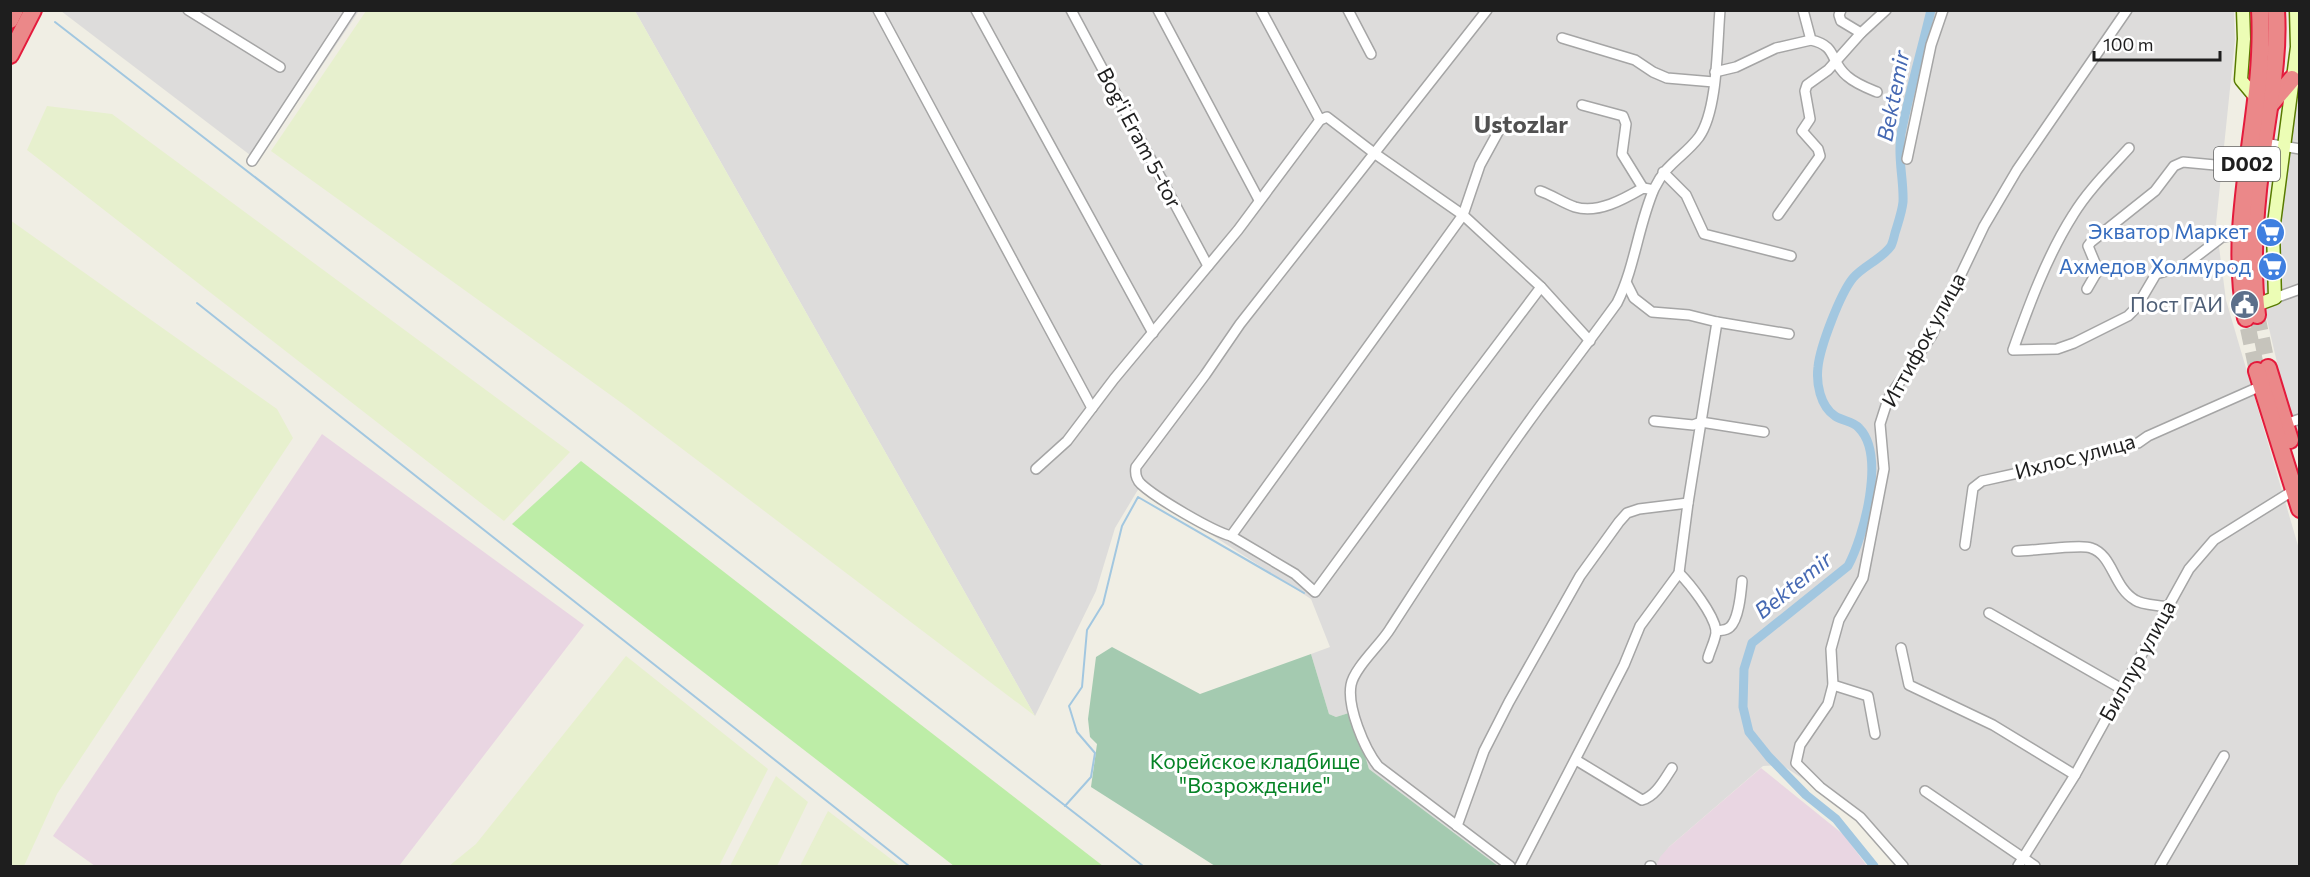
<svg xmlns="http://www.w3.org/2000/svg" width="2310" height="877" font-family="Commissioner,sans-serif">
<rect width="100%" height="100%" fill="#f0eee4"/>
<g fill="#dddcdb">
<path d="M61 11H359L258 161Z"/>
<path d="M635 11H2234L2235 40 2216 224 2226 300 2299 549V866H1899L1860 817 1782 765 1763 766 1669 847 1656 866H1498L1369 769 1352 712 1336 717 1329 714 1311 654 1330 647 1311 599 1139 488 1115 528 1096 591 1035 716Z"/>
<path d="M2297 11H2299V286L2267 299 2263 268Z"/>
<path d="M2299 293V445L2283 388 2264 307Z"/>
</g>
<g fill="#e9d6e2">
<path d="M322 434 584 625 399 866H95L53 836Z"/>
<path d="M1761 768 1844 835 1867 866H1656L1660 857 1669 847Z"/>
</g>
<g fill="#e7f0ce">
<path d="M366 11H635L1035 716 623 404 271 151Z"/>
<path d="M47 106 112 114 570 452 504 521 27 150Z"/>
<path d="M10 220 277 409 293 438 57 794 24 866H10Z"/>
<path d="M626 656 768 769 719 866H449L476 844Z"/>
<path d="M776 776 808 802 777 866H730Z"/>
<path d="M828 811 900 866H800Z"/>
</g>
<path fill="#bdeda7" d="M581 461 1103 866H954L512 524Z"/>
<path fill="#a4cab0" d="M1112 647 1200 694 1311 654 1329 714 1336 717 1352 712 1369 769 1498 866H1215L1091 787 1097 744 1090 737 1088 719 1096 657Z"/>
<g fill="none" stroke-linecap="round" stroke-linejoin="round">
<g stroke="#a2c7e0" stroke-width="2">
<path d="M55 22 1143 866"/>
<path d="M197 303 909 866"/>
<path d="M1065 806 1091 777 1095 753 1077 732 1069 706 1082 687 1087 630 1103 604 1122 526 1138 497 1304 593"/>
</g>
<path stroke="#a2c7e0" stroke-width="9" d="M1874 866 1836 819 1806 795 1769 757 1749 732 1743 707 1744 669 1752 643 1848 566C1864 536 1886 455 1859 428 1853 421 1842 421 1835 416 1820 406 1816 383 1818 367 1820 347 1840 294 1853 278 1863 266 1882 259 1891 246 1893 242 1894 237 1895 233 1898 223 1902 212 1903 202 1904 179 1897 157 1901 134 1909 93 1921 52 1931 10"/>
<g stroke="#c6c4bc" stroke-width="16" stroke-dasharray="16 8" stroke-linecap="butt">
<path d="M2257 315 2268 368"/>
<path d="M2248 328 2257 371"/>
</g>
<defs>
<g id="street">
<path d="M188 10 280 67"/>
<path d="M878 10 1092 408"/>
<path d="M976 10 1153 333"/>
<path d="M1071 10 1208 266"/>
<path d="M1158 10 1259 200"/>
<path d="M1261 10 1320 120"/>
<path d="M1348 10 1371 54"/>
<path d="M1487 10 1240 324 1205 375 1136 467C1135 473 1136 479 1141 484 1156 498 1212 531 1231 536L1295 574 1315 592 1458 397 1541 287"/>
<path d="M1803 10 1811 40C1838 46 1829 61 1847 76 1856 84 1867 88 1877 92"/>
<path d="M1841 10 1839 15 1841 21 1861 33"/>
<path d="M1562 38 1635 60 1653 72 1667 78 1714 82"/>
<path d="M1715 72 1736 67 1776 48 1811 40"/>
<path d="M1582 105 1623 116 1626 124 1622 154 1643 188"/>
<path d="M2264 143 2300 149"/>
<path d="M2129 148C2110 169 2088 190 2073 215 2047 256 2029 305 2013 350L2057 349 2074 343 2128 316 2136 308 2156 274 2184 266 2222 237 2242 234"/>
<path d="M1907 159 1931 45 1943 10"/>
<path d="M252 161 351 10"/>
<path d="M1663 172 1686 195 1704 234 1791 256"/>
<path d="M1540 191C1552 195 1563 203 1575 207 1598 214 1624 199 1643 188L1649 189"/>
<path d="M1778 215 1820 156 1818 149 1802 131 1810 119 1805 91 1807 85 1828 70 1861 33 1886 10"/>
<path d="M2087 289 2098 270 2088 246 2091 242 2155 191 2174 166 2183 162 2247 168"/>
<path d="M2275 298 2300 289"/>
<path d="M1717 322 1789 334"/>
<path d="M1654 421 1693 425 1701 422 1764 432"/>
<path d="M2285 424 2300 419"/>
<path d="M1036 469 1067 441 1114 379 1238 230 1320 120 1327 117 1374 153 1463 215 1541 287 1590 341"/>
<path d="M1231 536 1463 215 1480 165 1503 123"/>
<path d="M1965 545 1973 488 1982 481 2077 460 2138 443 2148 436 2261 386"/>
<path d="M2017 551C2031 551 2082 544 2091 548 2113 555 2113 587 2135 600 2142 605 2157 605 2167 607"/>
<path d="M1679 573C1690 584 1713 613 1716 630 1717 637 1710 650 1708 658"/>
<path d="M1989 613 2122 689"/>
<path d="M1716 631C1721 630 1726 631 1730 627 1739 619 1741 592 1742 581"/>
<path d="M1901 648 1909 685 1993 725 2075 775"/>
<path d="M1833 685 1868 696 1875 734"/>
<path d="M1576 760 1642 800C1656 796 1664 780 1672 768"/>
<path d="M1925 791 2035 866"/>
<path d="M1457 826 1484 751 1509 702 1580 576 1619 522 1627 513 1639 509 1688 503"/>
<path d="M1510 866 1378 766C1364 748 1347 707 1351 685 1354 668 1381 644 1390 629 1438 555 1486 480 1538 409 1564 374 1591 339 1617 303 1635 267 1638 226 1654 189 1667 162 1684 157 1699 137 1718 110 1717 45 1720 10"/>
<path d="M1520 866 1624 665 1640 626 1679 573 1680 565 1688 503 1717 322 1689 315 1652 312 1634 298 1627 284"/>
<path d="M1650 866H1651"/>
<path d="M1903 866 1860 817 1820 787 1796 763 1800 745 1828 704 1833 685 1831 649 1839 620 1863 578 1884 469 1880 424 1888 399 1932 335 1984 226 2017 170 2127 10"/>
<path d="M2018 866 2075 775 2189 569 2214 540 2294 490"/>
<path d="M2160 866 2224 756"/>
</g>
<g id="secondary">
<path d="M2243 10 2244 39 2241 80 2256 98"/>
<path d="M2256 305 2275 298 2273 231 2297 47 2296 10"/>
</g>
<g id="highway">
<path d="M10 20 15 10"/>
<path d="M10 55 33 10"/>
<path d="M2270 105 2292 79"/>
<path d="M2257 315C2250 259 2256 198 2264 142 2270 98 2279 56 2276 10"/>
<path d="M2246 318C2226 215 2266 113 2260 10"/>
<path d="M2268 368 2290 440"/>
<path d="M2257 371 2300 509"/>
</g>
</defs>
<use href="#street" stroke="#a5a5a5" stroke-width="12"/>
<use href="#secondary" stroke="#587b00" stroke-width="15"/>
<use href="#highway" stroke="#e41b3c" stroke-width="20"/>
<use href="#street" stroke="#fff" stroke-width="9"/>
<use href="#secondary" stroke="#ecfdb5" stroke-width="12"/>
<use href="#highway" stroke="#eb8889" stroke-width="16"/>
</g>
<defs>
<symbol id="supermarket-disc" viewBox="-11 -11 22 22"><circle r="9.5" fill="#3f7fe0" stroke="#fff"/><path d="M-6-5.5h2.5l.6 2H6L4.5 2H-2.5L-4.4-4H-6ZM-1.5 3.2a1.3 1.3 0 1 0 .1 0ZM3 3.2a1.3 1.3 0 1 0 .1 0Z" fill="#fff"/></symbol>
<symbol id="civic-disc" viewBox="-11 -11 22 22"><circle r="9.5" fill="#5c6f8a" stroke="#fff"/><path d="M-.6-6.5H3V-4.5H.6V-3L4-1V1h2V6H-6V1h2V-1L-.6-3ZM-1.2 2.5V6h2.4V2.5Z" fill="#fff"/></symbol>
</defs>
<g fill-rule="evenodd">
<use href="#supermarket-disc" x="2254" y="216" width="33" height="33"/>
<use href="#supermarket-disc" x="2256" y="250" width="33" height="33"/>
<use href="#civic-disc" x="2228" y="288" width="33" height="33"/>
</g>
<g text-anchor="middle" stroke-width="6" stroke-linejoin="round" paint-order="stroke">
<rect fill="#fff" stroke="#626262" stroke-width="1.5" x="2214" y="147" width="66" height="34" rx="4.5"/>
<g font-size="20" font-weight="bold" fill="#1e1e1e">
<text x="2247" y="171">D002</text>
</g>
<g font-size="21" fill="#1e1e1e" stroke="#fff">
<text transform="translate(1139 138) rotate(62)" y="7">Bog'i Eram 5-tor</text>
<text transform="translate(1924 340) rotate(-61)" y="7">Иттифок улица</text>
<text transform="translate(2075 457) rotate(-15)" y="7">Ихлос улица</text>
<text transform="translate(2138 661) rotate(-61)" y="7">Биллур улица</text>
</g>
<g font-size="21" fill="#366cbe" stroke="#fff" text-anchor="end">
<text x="2249" y="239">Экватор Маркет</text>
<text x="2251" y="274">Ахмедов Холмурод</text>
</g>
<g font-size="21" fill="#4e5e75" stroke="#fff" text-anchor="end">
<text x="2223" y="312">Пост ГАИ</text>
</g>
<g font-size="21" fill="#068326" stroke="#fff">
<text x="1255" y="769">Корейское кладбище<tspan x="1255" dy="24">"Возрождение"</tspan></text>
</g>
<g font-size="22" font-style="italic" fill="#4669b3" stroke="#fff">
<text transform="translate(1893 96) rotate(-79)" y="8">Bektemir</text>
<text transform="translate(1793 585) rotate(-39)" y="8">Bektemir</text>
</g>
<g font-size="24" font-weight="bold" fill="#515151" stroke="#fff">
<text x="1521" y="133">Ustozlar</text>
</g>
</g>
<rect width="2310" height="877" fill="none" stroke="#1e1e1e" stroke-width="24"/>
<path d="M2094 51v9h126v-9" fill="none" stroke="#1e1e1e" stroke-width="3"/>
<text x="2103" y="51" font-size="18" fill="#1e1e1e" stroke="#ffffff" stroke-width="4.5" paint-order="stroke">100 m</text>
</svg>
